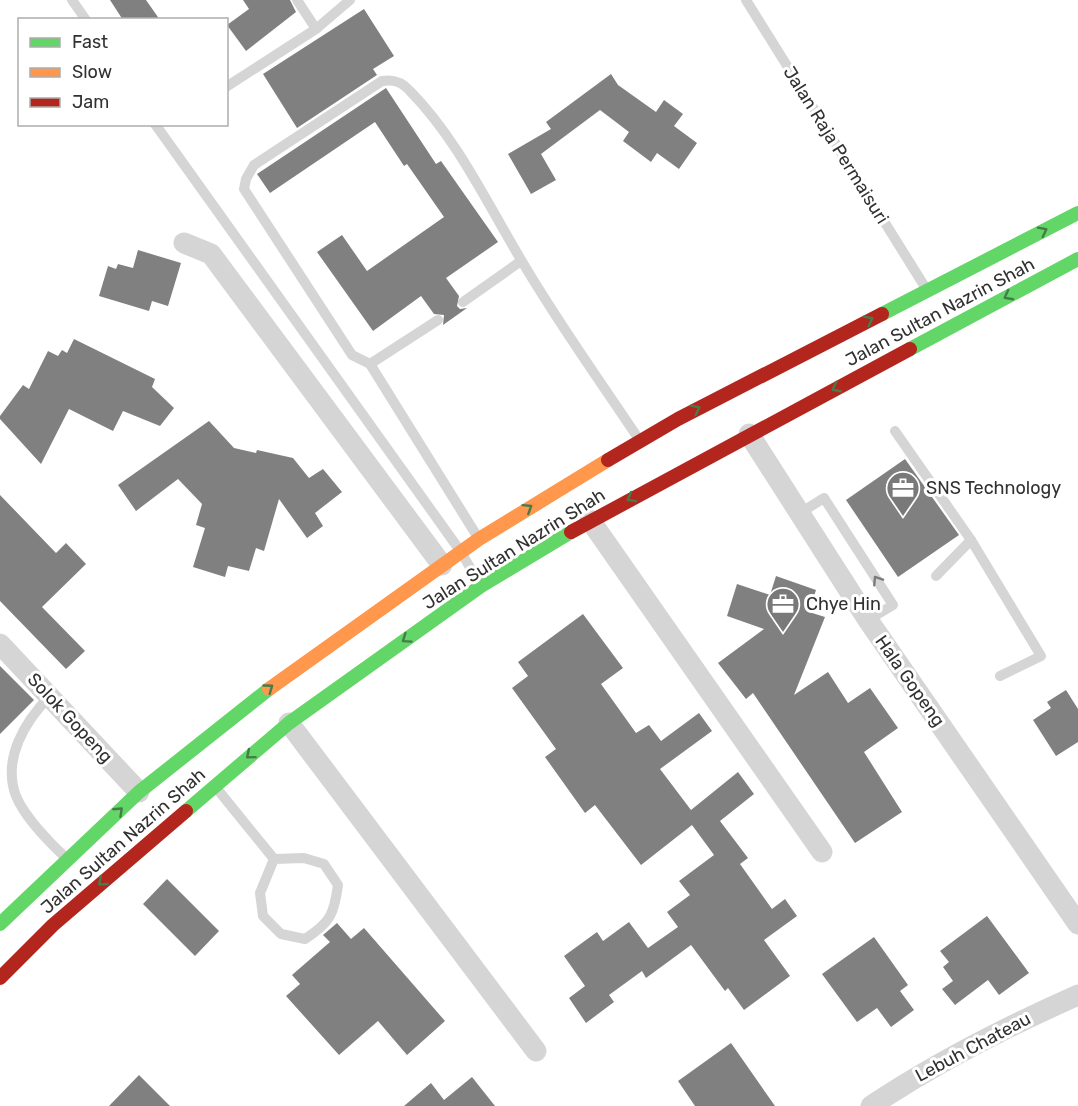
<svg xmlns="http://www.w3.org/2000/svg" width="1078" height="1106" font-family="Rubik,sans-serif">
<rect width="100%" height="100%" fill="#fff"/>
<g fill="#808080">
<path d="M110 0H146L160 20H123Z"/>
<path d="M243 0H290L296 12 246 51 227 25 249 9Z"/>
<path d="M364 9 394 56 373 69 377 75 297 128 263 74Z"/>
<path d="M611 74 618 85 656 112 664 100 683 114 674 126 697 143 679 169 657 153 651 162 623 141 629 132 600 110 541 154 556 180 531 194 508 154 551 129 546 122Z"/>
<path d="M386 88 436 164 441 161 498 242 446 278 459 296 457 306 460 309 467 308 443 325 444 315 434 314 421 296 373 331 317 252 342 235 367 271 444 217 407 164 404 166 375 122 270 193 257 174Z"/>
<path d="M138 250 181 263 168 306 152 301 149 311 99 296 108 266 116 269 118 264 133 268Z"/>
<path d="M74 339 155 379 152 387 174 408 160 426 123 411 113 431 69 409 41 464 0 419V416L23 385 29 389 48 351 58 356 62 350 67 353Z"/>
<path d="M209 421 234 448 256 453 257 450 293 458 309 478 323 469 342 492 315 513 323 526 307 538 279 499 264 551 256 548 249 571 228 566 225 577 193 567 205 528 196 525 202 504 178 479 136 511 118 485Z"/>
<path d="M905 459 959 535 898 577 846 500Z"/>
<path d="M0 495 56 553 66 543 86 564 42 607 85 651 66 669 0 601Z"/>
<path d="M776 576 816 590 809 612 825 617 794 695 828 672 848 703 870 688 898 728 864 752 902 812 855 843 753 693 746 699 718 663 764 629 727 616 737 584 770 595Z"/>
<path d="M583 614 623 668 601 684 636 733 649 725 661 741 699 713 712 731 660 769 691 810 738 772 754 794 720 821 748 858 740 864 772 909 785 899 797 916 764 940 790 976 744 1010 728 988 725 991 691 945 646 978 642 971 609 995 614 1002 586 1023 569 998 585 986 564 956 597 932 603 941 629 922 648 948 678 927 667 912 690 895 679 881 714 855 692 825 641 865 595 805 585 813 545 757 556 749 512 688 528 676 518 662Z"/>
<path d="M0 666 34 700 0 734Z"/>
<path d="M1066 690 1078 709V742L1056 756 1033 720 1051 708 1047 702Z"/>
<path d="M167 879 219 931 195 956 143 904Z"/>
<path d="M987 916 1029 973 999 995 988 980 955 1005 942 989 953 981 943 967 949 962 940 951Z"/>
<path d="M337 923 351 939 364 928 445 1021 407 1055 378 1021 339 1055 286 996 300 984 292 975 330 942 323 935Z"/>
<path d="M874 937 908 985 900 991 914 1010 891 1027 877 1008 857 1022 822 974Z"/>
<path d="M731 1043 775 1106H695L678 1081Z"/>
<path d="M139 1075 170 1106H109Z"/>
<path d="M472 1077 495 1106H404L431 1083 444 1100Z"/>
</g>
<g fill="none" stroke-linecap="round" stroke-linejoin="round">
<g stroke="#d5d5d5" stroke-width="10">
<path d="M72 0 86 20"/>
<path d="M297 0 316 29"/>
<path d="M746 0 925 287"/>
<path d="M226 87 316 29 350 0"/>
<path d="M155 124 461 552 479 583"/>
<path d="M463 302 521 261"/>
<path d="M438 320 370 364 477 536"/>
<path d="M370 364 352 355 244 189 246 179 254 165 382 81C394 79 402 82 410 91 457 139 486 201 520 258 556 320 598 378 638 438"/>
<path d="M895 431 971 540 1041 656 1000 676"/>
<path d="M800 513 824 498 893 605 868 620"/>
<path d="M936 576 971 540"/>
<path d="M50 696C25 721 2 759 16 796 24 816 50 843 66 858"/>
<path d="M218 790 274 859"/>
<path d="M304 858 324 864 338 885C334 914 331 922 305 939L281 934 263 916 260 893 274 859Z"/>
</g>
<g stroke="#d5d5d5" stroke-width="21">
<path d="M184 243 211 254 442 565"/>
<path d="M749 434 868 620 1078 924"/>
<path d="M590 520 822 852"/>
<path d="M0 644 139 792"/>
<path d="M289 723 536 1051"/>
<path d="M871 1106C937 1062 1006 1027 1078 995"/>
</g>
<g stroke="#63d668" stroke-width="14">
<path d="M882 314 1078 213"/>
<path d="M910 349 1078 259"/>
<path d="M186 811 289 723 481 586 571 532"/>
<path d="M0 924 139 792 269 689"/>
</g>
<path stroke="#ff974d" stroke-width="14" d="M269 689 479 539 608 460"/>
<g stroke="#b3261e" stroke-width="14">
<path d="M608 460 678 419 882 314"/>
<path d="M571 532 910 349"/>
<path d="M0 978 53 925 186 811"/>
</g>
</g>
<defs><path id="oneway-chevron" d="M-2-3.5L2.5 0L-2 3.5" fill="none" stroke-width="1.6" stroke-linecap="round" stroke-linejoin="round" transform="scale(1.5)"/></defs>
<g stroke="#487b4a">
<use href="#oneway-chevron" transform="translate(1043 231) rotate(-27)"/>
<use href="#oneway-chevron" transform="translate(1008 296) rotate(152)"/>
<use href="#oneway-chevron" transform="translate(869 320) rotate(-27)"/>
<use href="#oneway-chevron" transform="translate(836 388) rotate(152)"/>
<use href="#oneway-chevron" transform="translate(696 409) rotate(-27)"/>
<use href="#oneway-chevron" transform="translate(631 498) rotate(151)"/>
<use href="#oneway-chevron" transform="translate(528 508) rotate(-32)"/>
<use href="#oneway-chevron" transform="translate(406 639) rotate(145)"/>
<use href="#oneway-chevron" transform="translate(269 688) rotate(-36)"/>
<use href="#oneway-chevron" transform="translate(250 755) rotate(140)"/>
<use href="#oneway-chevron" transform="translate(119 811) rotate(-43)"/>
<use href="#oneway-chevron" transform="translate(102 882) rotate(139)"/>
</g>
<use stroke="#7b7b7b" href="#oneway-chevron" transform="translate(877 580) rotate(-123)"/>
<defs>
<symbol id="office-pin" viewBox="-11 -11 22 30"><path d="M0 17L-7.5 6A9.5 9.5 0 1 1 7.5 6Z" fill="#797979" stroke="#fff"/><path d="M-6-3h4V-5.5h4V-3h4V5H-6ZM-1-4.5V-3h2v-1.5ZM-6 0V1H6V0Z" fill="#fff"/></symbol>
</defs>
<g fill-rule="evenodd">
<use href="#office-pin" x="884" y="469" width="38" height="52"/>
<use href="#office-pin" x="764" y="585" width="38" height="52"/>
</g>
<g text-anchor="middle" stroke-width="6" stroke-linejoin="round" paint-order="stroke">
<g font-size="18" fill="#313131" stroke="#fff">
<text transform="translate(836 145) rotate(58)" y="6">Jalan Raja Permaisuri</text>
<text transform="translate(940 312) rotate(-28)" y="6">Jalan Sultan Nazrin Shah</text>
<text transform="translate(514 549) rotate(-32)" y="6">Jalan Sultan Nazrin Shah</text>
<text transform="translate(910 681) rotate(55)" y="6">Hala Gopeng</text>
<text transform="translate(70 718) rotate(47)" y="6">Solok Gopeng</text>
<text transform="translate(123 841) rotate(-41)" y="6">Jalan Sultan Nazrin Shah</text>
<text transform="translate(973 1047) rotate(-28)" y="6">Lebuh Chateau</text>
</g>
<g font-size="18" fill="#313131" stroke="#fff" text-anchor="start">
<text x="926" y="494">SNS Technology</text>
<text x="806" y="610">Chye Hin</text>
</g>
</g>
<rect x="18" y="18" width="210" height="108" fill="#ffffff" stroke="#adadad" stroke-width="1.5"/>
<rect x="30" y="38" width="30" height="9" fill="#63d668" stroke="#adadad" stroke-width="1.5"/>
<text x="72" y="48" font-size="18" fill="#313131">Fast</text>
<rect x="30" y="68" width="30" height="9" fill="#ff974d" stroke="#adadad" stroke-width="1.5"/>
<text x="72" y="78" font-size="18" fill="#313131">Slow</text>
<rect x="30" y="98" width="30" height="9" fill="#b3261e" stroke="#adadad" stroke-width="1.5"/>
<text x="72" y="108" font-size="18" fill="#313131">Jam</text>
</svg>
